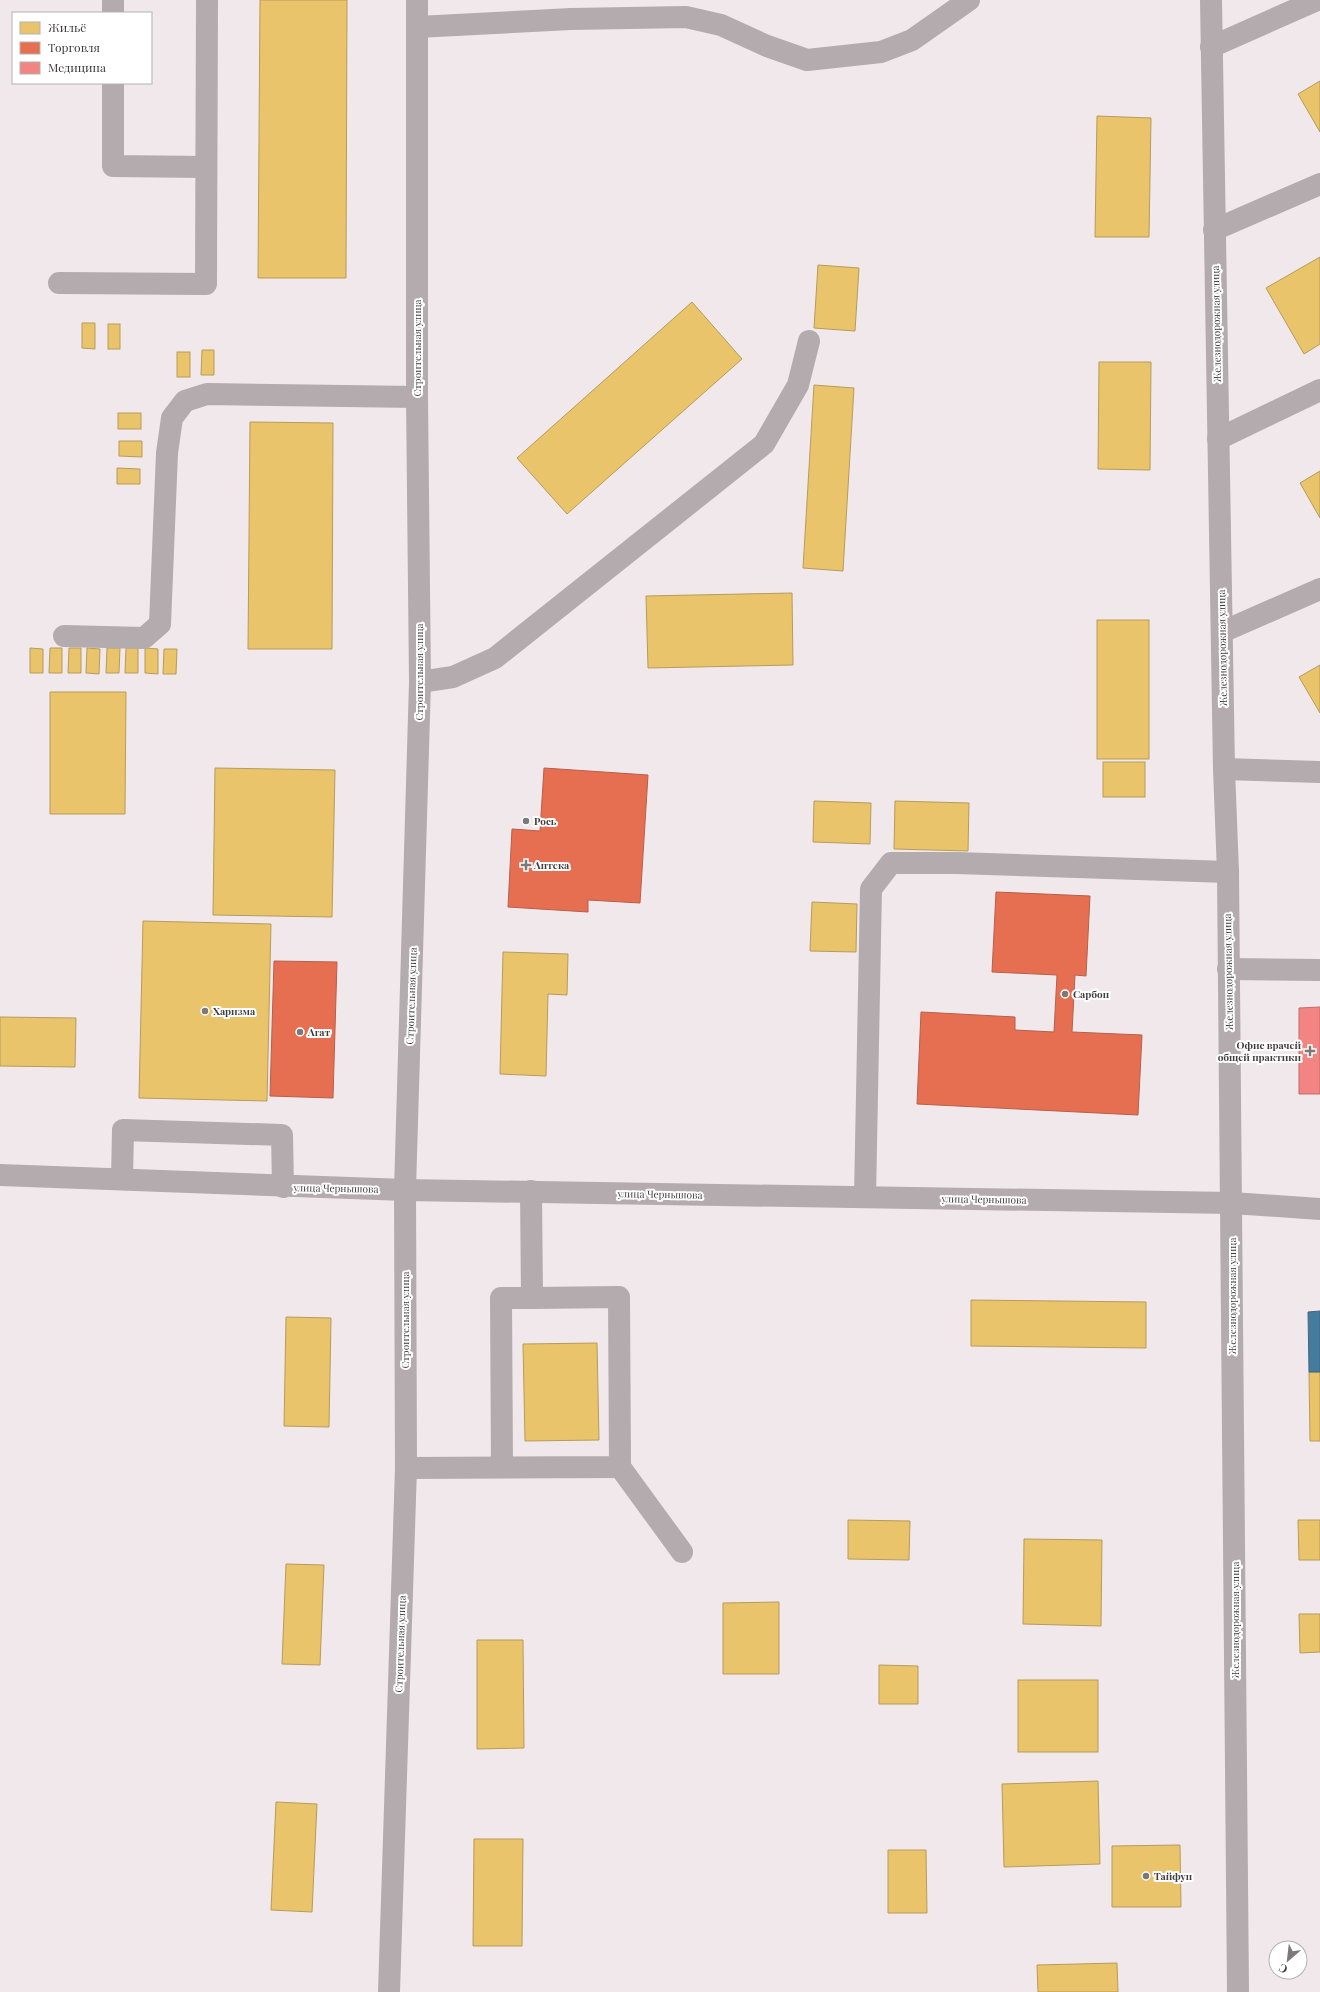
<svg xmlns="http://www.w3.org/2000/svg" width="1320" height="1992" font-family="'Playfair Display',serif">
<rect width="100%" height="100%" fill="#f1e8eb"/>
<g fill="#e9c46a" stroke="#b79b5c">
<path d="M260 0H347L346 278H258Z"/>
<path d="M1320 81V132L1298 94Z"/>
<path d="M1097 116 1151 118 1149 237H1095Z"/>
<path d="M1320 257V344L1304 354 1266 288Z"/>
<path d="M818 265 859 268 855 331 814 328Z"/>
<path d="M692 302 742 359 567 514 517 458Z"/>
<path d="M82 323H95V349L82 348Z"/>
<rect x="108" y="324" width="12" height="25"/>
<path d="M202 350H214V375H201Z"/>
<rect x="177" y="352" width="13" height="25"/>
<path d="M1099 362H1151L1150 470 1098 469Z"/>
<path d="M814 385 854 388 843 571 803 568Z"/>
<rect x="118" y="413" width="23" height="16"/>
<path d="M250 422 333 423 332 649H248Z"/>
<path d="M119 441H142V457L119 456Z"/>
<path d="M117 468 140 469V484H117Z"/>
<path d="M1320 471V518L1300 483Z"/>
<path d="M792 593 793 665 648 668 646 596Z"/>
<rect x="1097" y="620" width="52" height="139"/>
<path d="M30 648 43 649V673H30Z"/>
<path d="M50 648H62V673H49Z"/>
<path d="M69 648H81V673H68Z"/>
<path d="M87 648 100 649 99 674 86 673Z"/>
<path d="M107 648H120L119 673H106Z"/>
<path d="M126 648H138V673H125Z"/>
<path d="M145 648 158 649V674L145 673Z"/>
<path d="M164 649H177L176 674H163Z"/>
<path d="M1320 665V713L1299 677Z"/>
<path d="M50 692H126L125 814H50Z"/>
<rect x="1103" y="762" width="42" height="35"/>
<path d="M215 768 335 770 332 917 213 915Z"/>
<path d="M814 801 871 803 870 844 813 842Z"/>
<path d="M895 801 969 803 968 851 894 849Z"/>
<path d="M812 902 857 904 856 952 810 951Z"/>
<path d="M143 921 271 924 267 1101 139 1098Z"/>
<path d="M503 952 568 954 567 995 548 994 546 1076 500 1074Z"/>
<path d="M0 1017 76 1018 75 1067 0 1066Z"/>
<path d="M971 1300 1146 1302V1348L971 1346Z"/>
<path d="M286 1317 331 1318 329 1427 284 1426Z"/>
<path d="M597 1343 599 1440 525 1441 523 1344Z"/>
<path d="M1309 1372H1320V1441H1310Z"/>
<path d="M848 1520 910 1521 909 1560 848 1559Z"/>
<path d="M1298 1520H1320V1560H1299Z"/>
<path d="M1024 1539 1102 1540 1101 1626 1023 1624Z"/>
<path d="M286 1564 324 1565 320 1665 282 1664Z"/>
<path d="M779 1602V1674H723V1603Z"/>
<path d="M1299 1614H1320V1652L1300 1653Z"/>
<path d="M477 1640H523L524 1748 477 1749Z"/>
<path d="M879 1665 918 1666V1704H879Z"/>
<rect x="1018" y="1680" width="80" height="72"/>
<path d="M1098 1781 1100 1864 1004 1867 1002 1784Z"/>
<path d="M276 1802 317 1804 312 1912 271 1910Z"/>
<path d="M474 1839H523L522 1946H473Z"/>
<path d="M1180 1845 1181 1907H1112V1846Z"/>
<path d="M888 1850H926L927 1913H888Z"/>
<path d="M1117 1963 1118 1992H1038L1037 1965Z"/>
</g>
<g fill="#e76f51" stroke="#b65f4b">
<path d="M544 768 648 775 640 903 588 900V912L508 907 512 829 540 831Z"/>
<path d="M996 892 1090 896 1086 976 1075 975 1072 1032 1142 1035 1138 1115 917 1104 921 1012 1015 1017V1030L1054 1032 1057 975 992 972Z"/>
<path d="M274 961 337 962 333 1098 270 1096Z"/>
</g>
<path fill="#f28482" stroke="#bd6e6d" d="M1320 1007V1094H1299V1008Z"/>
<path fill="#457b9d" stroke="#446880" d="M1320 1311V1372H1309L1308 1312Z"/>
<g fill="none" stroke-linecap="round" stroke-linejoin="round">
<g stroke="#b4abae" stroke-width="22">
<path d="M1211 0 1224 769 1228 872 1238 1992"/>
<path d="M113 13V0"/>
<path d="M417 27 571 19 686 17 721 25 767 46 807 60 881 52 912 40 969 0"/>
<path d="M1211 47 1317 0"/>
<path d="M113 83V166L206 167"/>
<path d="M1214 230 1320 184"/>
<path d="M59 283 206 284 207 0"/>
<path d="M1218 439 1320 390"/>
<path d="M1222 632 1320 589"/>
<path d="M64 636 144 638 160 624 167 453 172 418 185 401 207 394 417 397"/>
<path d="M420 682 453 677 495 658 764 444 798 385 809 341"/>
<path d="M1224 769 1320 772"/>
<path d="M1228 969 1320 970"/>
<path d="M0 1175 405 1190 1232 1203 1320 1209"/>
<path d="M122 1179 123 1130 282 1135 283 1187"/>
<path d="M865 1197 871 889 891 863H956L1228 872"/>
<path d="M502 1467 501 1298H532"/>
<path d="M620 1467 682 1552"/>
<path d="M406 1468 620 1467 619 1297 532 1298 531 1191"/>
<path d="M389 1992 406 1468 405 1190 420 682 417 397V0"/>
</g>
</g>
<g fill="#7f787a" stroke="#fff" stroke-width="1.5">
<circle cx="526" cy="821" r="4"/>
<path d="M524 859h4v4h4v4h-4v4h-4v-4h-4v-4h4z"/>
<circle cx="1065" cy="994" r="4"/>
<circle cx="205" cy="1011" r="4"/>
<circle cx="300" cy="1032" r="4"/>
<path d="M1308 1045h4v4h4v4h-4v4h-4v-4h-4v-4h4z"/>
<circle cx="1146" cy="1876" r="4"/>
</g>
<g text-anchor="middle" stroke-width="4" stroke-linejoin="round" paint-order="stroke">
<g font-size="10" fill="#423b3d" stroke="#fff">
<text transform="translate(1216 324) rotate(-91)" y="4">Железнодорожная улица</text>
<text transform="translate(417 348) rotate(-90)" y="4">Строительная улица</text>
<text transform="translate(1222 648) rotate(-91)" y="4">Железнодорожная улица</text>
<text transform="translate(419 672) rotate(-90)" y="4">Строительная улица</text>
<text transform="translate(1228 972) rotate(-91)" y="4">Железнодорожная улица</text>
<text transform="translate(411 996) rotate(-88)" y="4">Строительная улица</text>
<text transform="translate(336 1188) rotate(1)" y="4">улица Чернышова</text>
<text transform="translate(660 1194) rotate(1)" y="4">улица Чернышова</text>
<text transform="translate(984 1199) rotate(1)" y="4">улица Чернышова</text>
<text transform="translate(1232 1296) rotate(-90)" y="4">Железнодорожная улица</text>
<text transform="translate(405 1320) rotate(-90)" y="4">Строительная улица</text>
<text transform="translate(1235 1620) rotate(-90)" y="4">Железнодорожная улица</text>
<text transform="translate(400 1644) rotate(-88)" y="4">Строительная улица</text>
</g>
<g font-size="10" font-weight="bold" fill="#423b3d" stroke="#fff" text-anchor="start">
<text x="534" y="825">Рось</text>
<text x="534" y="869">Аптека</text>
<text x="1073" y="998">Сарбон</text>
<text x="213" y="1015">Харизма</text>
<text x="308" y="1036">Агат</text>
<text x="1301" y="1049" text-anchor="end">Офис врачей<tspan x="1301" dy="12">общей практики</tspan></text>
<text x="1154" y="1880">Тайфун</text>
</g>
</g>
<rect x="12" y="12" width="140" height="72" fill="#ffffff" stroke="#b3b1b1"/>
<rect x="20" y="22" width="20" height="12" fill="#e9c46a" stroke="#b3b1b1"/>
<text x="48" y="32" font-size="12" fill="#423b3d">Жильё</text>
<rect x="20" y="42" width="20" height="12" fill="#e76f51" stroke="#b3b1b1"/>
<text x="48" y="52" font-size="12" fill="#423b3d">Торговля</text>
<rect x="20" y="62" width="20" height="12" fill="#f28482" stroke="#b3b1b1"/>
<text x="48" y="72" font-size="12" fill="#423b3d">Медицина</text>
<g transform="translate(1288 1960) rotate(208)"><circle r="19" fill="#ffffff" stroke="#b3b1b1"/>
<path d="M0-3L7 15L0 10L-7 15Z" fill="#7f787a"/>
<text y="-6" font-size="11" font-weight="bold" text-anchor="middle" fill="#423b3d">С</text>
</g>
</svg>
